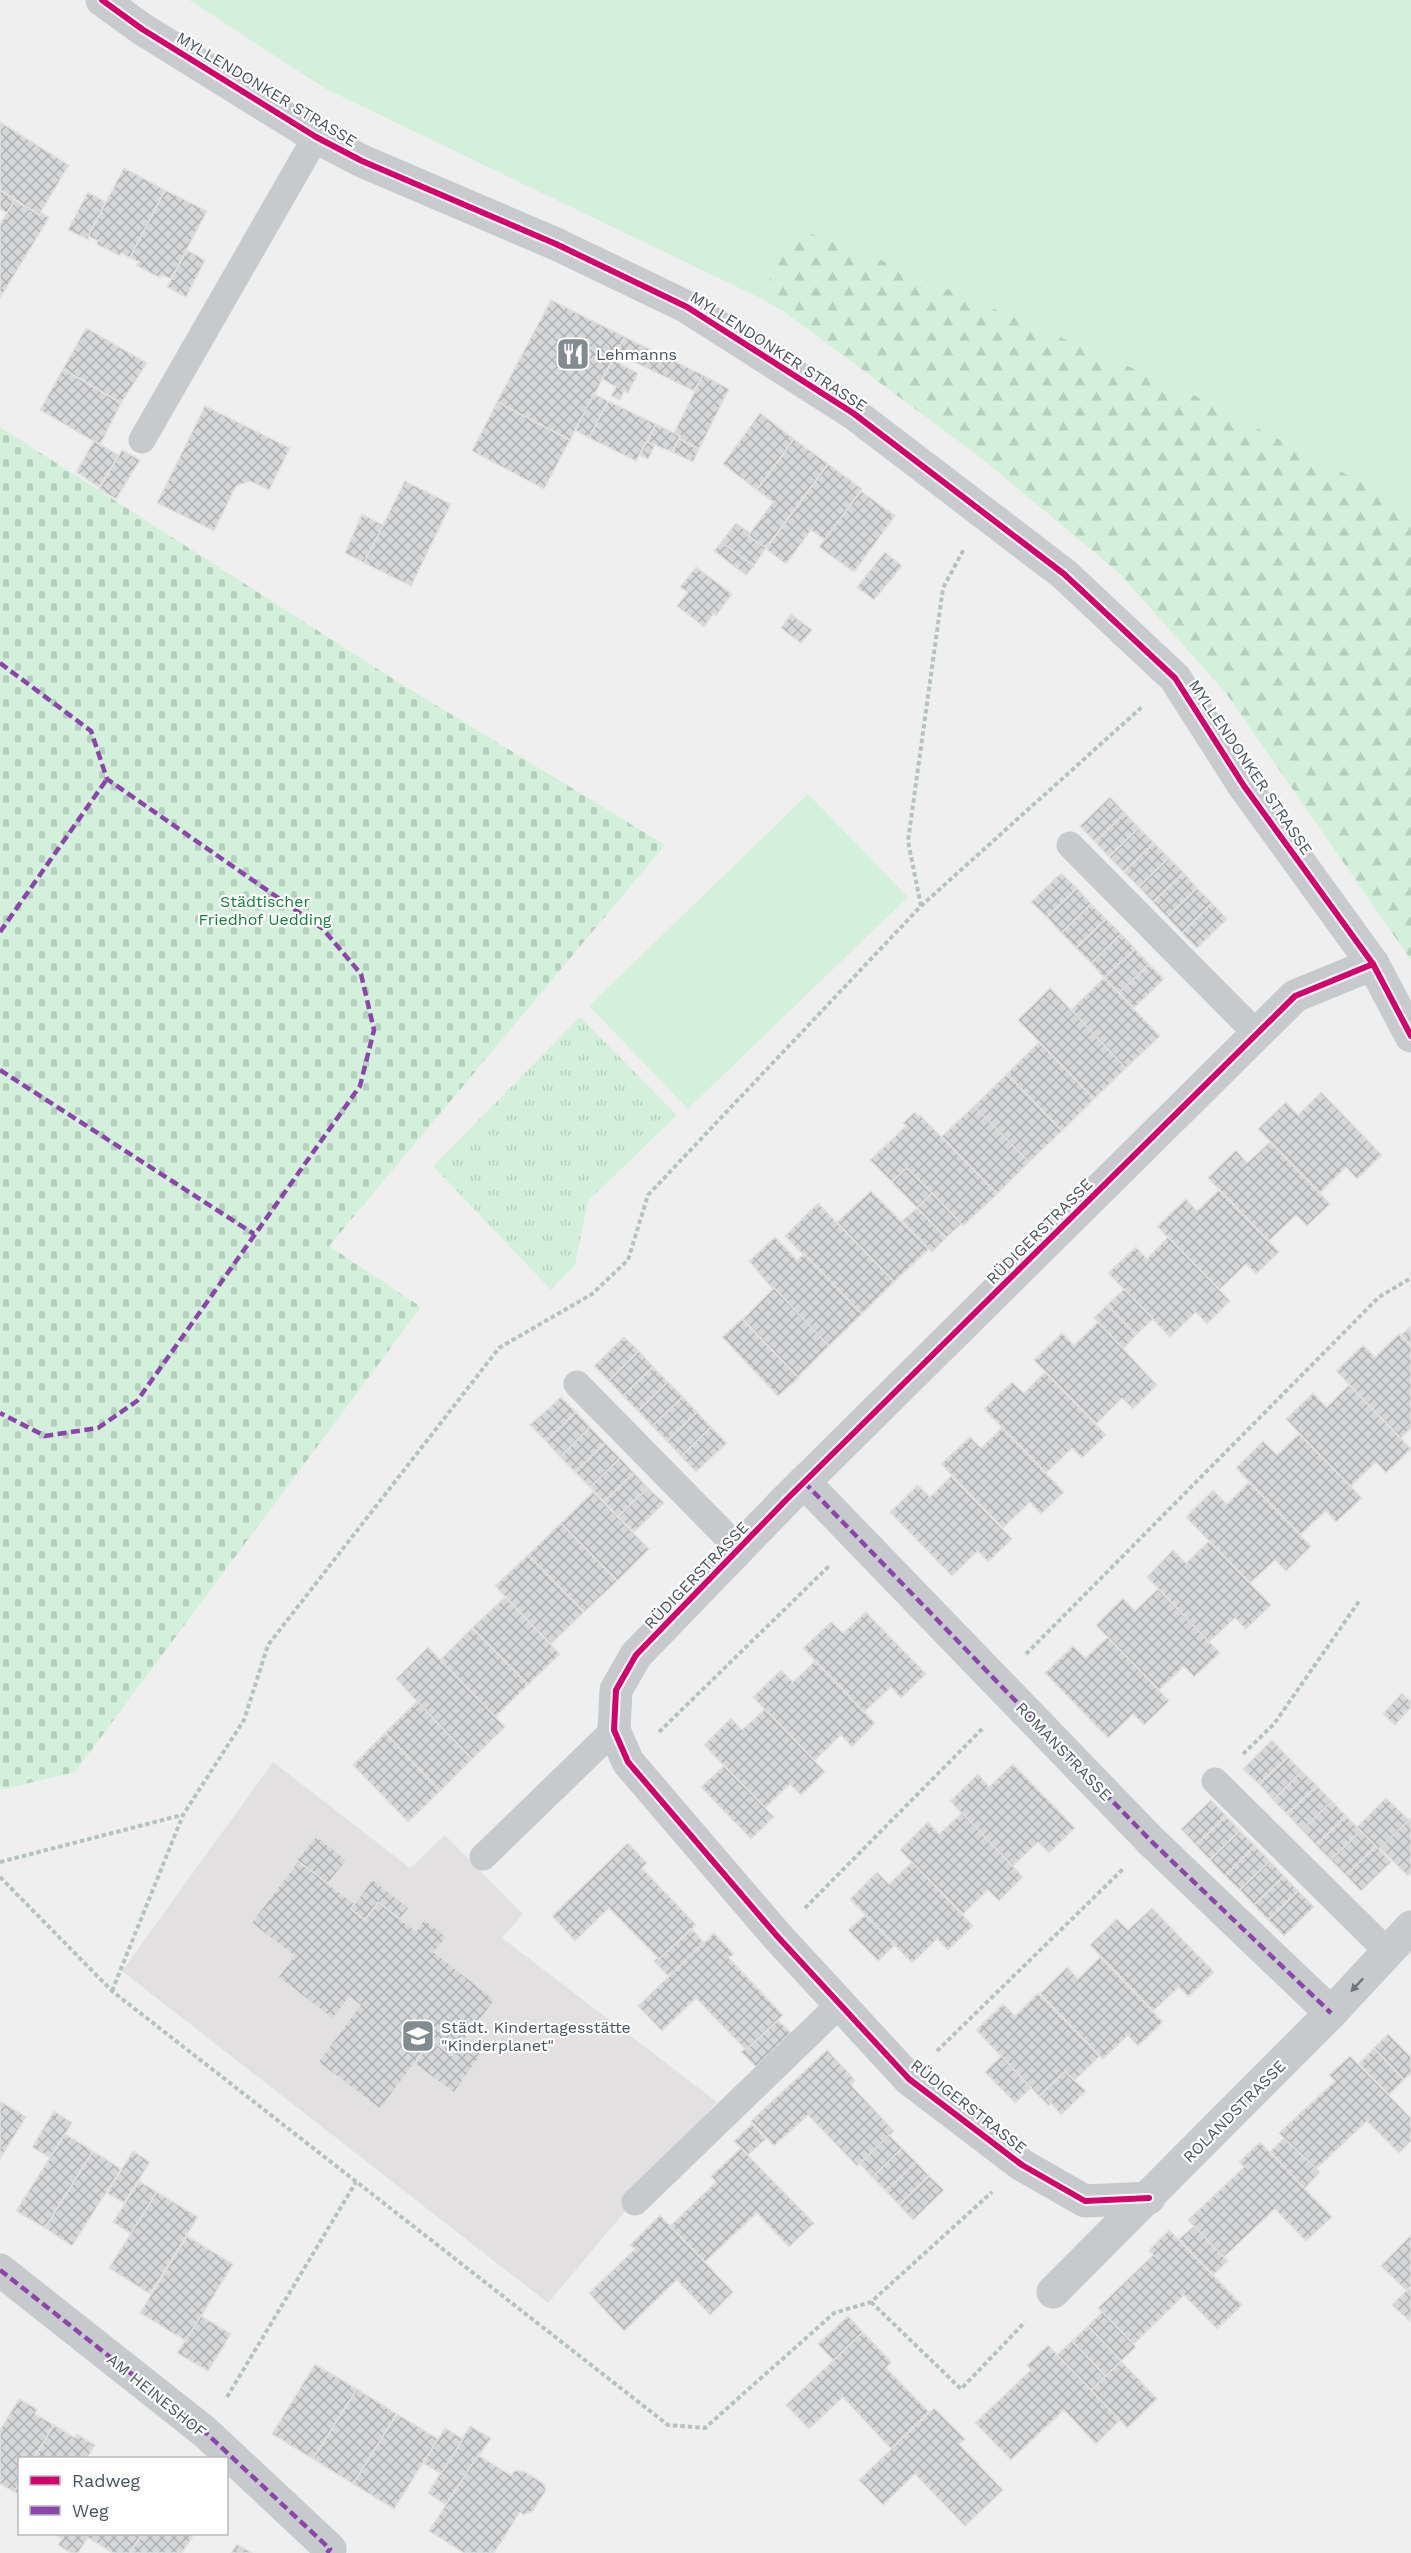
<svg xmlns="http://www.w3.org/2000/svg" width="1411" height="2553" font-family="'Work Sans',sans-serif">
<defs>
<pattern id="forest-firs" width="22" height="20" patternUnits="userSpaceOnUse" patternTransform="scale(1.5)"><rect width="22" height="20" fill="#d3f0da"/><path d="M5 1l3.5 6h-7zM16 11l3.5 6h-7z" fill="#b6d0be"/></pattern>
<pattern id="cemetery-stones" width="16" height="16" patternUnits="userSpaceOnUse" patternTransform="scale(1.5)"><rect width="16" height="16" fill="#d3f0da"/><path d="M2 7V4a2 2 0 0 1 4 0v3zM10 15v-3a2 2 0 0 1 4 0v3z" fill="#b6d0be"/></pattern>
<pattern id="park-tufts" width="24" height="20" patternUnits="userSpaceOnUse" patternTransform="scale(1.5)"><rect width="24" height="20" fill="#d3f0da"/><path d="M3 7l-1-3M5 7V3M7 7l1-3M15 17l-1-3M17 17v-4M19 17l1-3" fill="none" stroke="#b6d0be"/></pattern>
<pattern id="building-cross-hatch" width="8" height="8" patternUnits="userSpaceOnUse" patternTransform="scale(1.5)"><rect width="8" height="8" fill="#d6d7d8"/><path d="M0 0l8 8M0 8l8-8" fill="none" stroke="#afb1b2"/></pattern>
</defs>
<rect width="100%" height="100%" fill="#f0efef"/>
<path fill="#e2e0e1" d="M273 1762 410 1868 445 1835 523 1914 502 1938 717 2102 548 2303 122 1971Z"/>
<g fill="#d3f0da">
<path d="M189 0H1411V508L1188 392 855 249 797 229 760 298 326 89Z"/>
<path d="M808 794 908 897 688 1109 589 1006Z"/>
</g>
<path fill="url(#forest-firs)" d="M797 229 855 249 1188 392 1411 508V960L1226 693 1119 573 980 457 783 311 760 298Z"/>
<path fill="url(#cemetery-stones)" d="M0 427 390 677 665 845 329 1246 421 1307 75 1772 0 1790Z"/>
<path fill="url(#park-tufts)" d="M580 1017 677 1115 588 1201 575 1265 551 1290 433 1166Z"/>
<g fill="url(#building-cross-hatch)" stroke="#e1e1e2" stroke-width="1.5">
<path d="M0 122 69 165 39 215 0 190Z"/>
<path d="M124 168 165 190 130 258 121 253 120 256 96 244 98 241 88 236Z"/>
<path d="M0 190 15 200 7 213 0 209Z"/>
<path d="M165 190 207 211 171 279 162 275 160 278 136 265 139 262 130 258Z"/>
<path d="M88 192 106 202 88 236 89 240 68 230Z"/>
<path d="M15 200 39 215 41 212 49 218 0 298V224Z"/>
<path d="M187 250 205 260 186 297 167 287Z"/>
<path d="M551 300 625 337 570 440 497 402Z"/>
<path d="M86 328 147 363 121 403 63 369Z"/>
<path d="M625 337 703 375 694 391 616 353Z"/>
<path d="M613 360 638 373 628 393 624 391 620 400 611 396 616 387 602 379Z"/>
<path d="M63 369 121 403 100 445 40 410Z"/>
<path d="M703 375 729 389 699 449 679 439 680 436 674 433Z"/>
<path d="M594 394 608 401 589 438 575 430Z"/>
<path d="M608 401 656 424 636 461 589 438Z"/>
<path d="M497 402 570 440 544 489 472 451Z"/>
<path d="M205 406 290 448 269 490 250 481 236 486 214 531 157 503Z"/>
<path d="M760 413 794 439 757 490 723 464Z"/>
<path d="M656 424 680 436 672 452 647 442Z"/>
<path d="M679 439 699 449 693 462 672 452Z"/>
<path d="M794 439 828 464 766 548 748 536 773 502 757 490Z"/>
<path d="M94 441 119 455 99 487 76 472Z"/>
<path d="M647 442 655 445 648 459 639 455Z"/>
<path d="M122 450 140 460 116 499 99 489Z"/>
<path d="M828 464 862 489 825 540 811 530 786 564 766 549Z"/>
<path d="M405 481 451 504 411 586 364 563Z"/>
<path d="M861 491 895 516 854 572 819 547Z"/>
<path d="M362 514 383 525 364 563 345 553Z"/>
<path d="M736 523 750 533 748 536 766 548 754 566 721 542Z"/>
<path d="M721 542 754 566 746 575 714 551Z"/>
<path d="M885 552 902 566 874 600 857 587Z"/>
<path d="M696 567 732 594 716 616 714 613 704 627 677 606 688 592 680 587Z"/>
<path d="M791 614 812 630 801 643 781 628Z"/>
<path d="M1110 797 1125 813 1095 842 1080 826Z"/>
<path d="M1125 813 1139 828 1109 857 1095 842Z"/>
<path d="M1139 828 1154 843 1124 872 1109 857Z"/>
<path d="M1154 843 1169 858 1139 887 1124 872Z"/>
<path d="M1169 858 1184 873 1153 902 1139 887Z"/>
<path d="M1061 873 1077 888 1047 917 1031 902Z"/>
<path d="M1184 873 1197 888 1167 917 1153 902Z"/>
<path d="M1077 888 1091 904 1061 933 1047 917Z"/>
<path d="M1197 888 1212 903 1182 933 1167 917Z"/>
<path d="M1212 903 1227 919 1197 948 1182 933Z"/>
<path d="M1091 904 1106 919 1076 948 1061 933Z"/>
<path d="M1106 919 1121 934 1091 963 1076 948Z"/>
<path d="M1121 934 1135 949 1104 978 1091 963Z"/>
<path d="M1135 949 1149 964 1119 993 1104 978Z"/>
<path d="M1149 964 1164 979 1134 1008 1119 993Z"/>
<path d="M1104 978 1160 1036 1126 1068 1071 1010Z"/>
<path d="M1050 988 1126 1068 1094 1099 1018 1020Z"/>
<path d="M1039 1042 1094 1099 1062 1131 1007 1074Z"/>
<path d="M1007 1074 1062 1131 1029 1162 974 1106Z"/>
<path d="M1321 1092 1382 1155 1357 1179 1346 1167 1320 1193 1258 1129 1286 1102 1298 1115Z"/>
<path d="M974 1106 1029 1162 997 1194 941 1137Z"/>
<path d="M915 1112 918 1116 920 1115 997 1194 963 1226 907 1168 892 1182 870 1160 906 1126 903 1123Z"/>
<path d="M1270 1142 1330 1204 1307 1226 1296 1215 1269 1241 1208 1178 1236 1150 1247 1163Z"/>
<path d="M907 1168 932 1193 917 1208 892 1182Z"/>
<path d="M1219 1190 1279 1252 1256 1274 1246 1264 1219 1290 1157 1226 1186 1199 1197 1211Z"/>
<path d="M871 1191 929 1249 894 1282 837 1222Z"/>
<path d="M932 1193 961 1224 946 1238 917 1208Z"/>
<path d="M818 1203 894 1282 862 1314 785 1236Z"/>
<path d="M917 1208 946 1238 932 1252 902 1221Z"/>
<path d="M775 1237 797 1260 804 1254 862 1314 829 1346 770 1286 749 1261Z"/>
<path d="M1168 1237 1230 1301 1207 1324 1196 1312 1170 1337 1108 1273 1136 1247 1147 1259Z"/>
<path d="M774 1288 829 1346 798 1377 743 1319Z"/>
<path d="M1124 1289 1153 1319 1136 1335 1107 1305Z"/>
<path d="M1107 1305 1136 1335 1123 1349 1094 1318Z"/>
<path d="M742 1319 799 1378 778 1396 722 1337Z"/>
<path d="M1098 1322 1157 1385 1133 1409 1122 1398 1096 1424 1034 1360 1062 1333 1074 1345Z"/>
<path d="M1411 1326V1346L1401 1335Z"/>
<path d="M1399 1334 1411 1346V1428L1401 1438 1336 1371 1363 1345 1375 1357Z"/>
<path d="M624 1337 639 1351 609 1381 594 1366Z"/>
<path d="M639 1351 653 1367 623 1396 609 1381Z"/>
<path d="M653 1367 668 1382 638 1411 623 1396Z"/>
<path d="M1045 1372 1106 1435 1082 1458 1072 1448 1046 1473 984 1409 1012 1382 1024 1393Z"/>
<path d="M668 1382 683 1397 652 1426 638 1411Z"/>
<path d="M1349 1385 1411 1449 1386 1473 1376 1462 1350 1487 1286 1419 1313 1393 1327 1407Z"/>
<path d="M561 1397 576 1412 546 1441 530 1425Z"/>
<path d="M683 1397 697 1412 667 1441 652 1426Z"/>
<path d="M576 1412 590 1427 560 1457 546 1441Z"/>
<path d="M697 1412 711 1427 681 1456 667 1441Z"/>
<path d="M590 1427 605 1443 575 1472 560 1457Z"/>
<path d="M711 1427 727 1443 696 1472 681 1456Z"/>
<path d="M1002 1428 1064 1492 1041 1514 1030 1502 1003 1528 941 1464 970 1437 981 1448Z"/>
<path d="M1299 1434 1362 1498 1336 1522 1326 1511 1300 1535 1236 1468 1263 1441 1277 1455Z"/>
<path d="M605 1443 620 1458 590 1487 575 1472Z"/>
<path d="M620 1458 634 1473 604 1502 590 1487Z"/>
<path d="M634 1473 648 1488 618 1517 604 1502Z"/>
<path d="M951 1476 1012 1539 988 1562 978 1551 952 1576 890 1512 918 1485 930 1497Z"/>
<path d="M1249 1482 1311 1546 1286 1571 1275 1560 1250 1583 1186 1517 1213 1490 1227 1504Z"/>
<path d="M648 1488 664 1503 634 1532 618 1517Z"/>
<path d="M593 1492 649 1549 617 1581 561 1523Z"/>
<path d="M561 1523 617 1581 584 1612 528 1555Z"/>
<path d="M1209 1541 1271 1605 1246 1629 1235 1618 1209 1642 1147 1577 1173 1550 1186 1563Z"/>
<path d="M528 1555 584 1612 551 1644 495 1586Z"/>
<path d="M1158 1589 1220 1653 1194 1677 1184 1666 1159 1690 1096 1625 1123 1598 1135 1611Z"/>
<path d="M505 1597 560 1654 528 1685 472 1628Z"/>
<path d="M866 1612 926 1674 901 1698 891 1687 864 1712 803 1648 831 1622 843 1633Z"/>
<path d="M472 1628 528 1685 495 1717 440 1660Z"/>
<path d="M1108 1637 1169 1701 1144 1725 1133 1714 1108 1738 1045 1673 1073 1646 1085 1658Z"/>
<path d="M428 1647 505 1727 472 1759 396 1679Z"/>
<path d="M815 1661 875 1723 852 1747 841 1735 814 1761 753 1697 781 1670 793 1682Z"/>
<path d="M1402 1693 1411 1702V1707L1395 1725 1383 1714Z"/>
<path d="M417 1701 472 1759 440 1791 385 1733Z"/>
<path d="M765 1709 825 1772 801 1795 790 1784 765 1808 704 1745 731 1718 742 1730Z"/>
<path d="M385 1733 440 1791 408 1822 353 1765Z"/>
<path d="M1272 1740 1288 1757 1259 1784 1243 1769Z"/>
<path d="M1288 1757 1302 1771 1273 1800 1259 1784Z"/>
<path d="M1013 1764 1075 1828 1049 1853 1038 1842 1013 1866 950 1801 978 1774 989 1787Z"/>
<path d="M724 1766 774 1817 751 1839 701 1787Z"/>
<path d="M1302 1771 1317 1786 1287 1814 1273 1800Z"/>
<path d="M1317 1786 1332 1801 1302 1830 1287 1814Z"/>
<path d="M1386 1798 1409 1820 1379 1850 1357 1827Z"/>
<path d="M1211 1800 1226 1816 1196 1845 1181 1829Z"/>
<path d="M1332 1801 1346 1816 1316 1845 1302 1830Z"/>
<path d="M962 1813 1023 1877 999 1901 988 1890 963 1914 900 1850 928 1822 939 1834Z"/>
<path d="M1226 1816 1240 1831 1210 1860 1196 1845Z"/>
<path d="M1346 1816 1361 1831 1331 1860 1316 1845Z"/>
<path d="M1411 1818V1873L1408 1876 1380 1848Z"/>
<path d="M1240 1831 1255 1846 1225 1876 1210 1860Z"/>
<path d="M1361 1831 1376 1846 1346 1875 1331 1860Z"/>
<path d="M316 1836 347 1860 328 1884 298 1861 295 1862Z"/>
<path d="M628 1843 647 1863 642 1868 696 1925 659 1959 609 1908 575 1941 552 1916Z"/>
<path d="M1255 1846 1270 1861 1240 1890 1225 1876Z"/>
<path d="M1376 1846 1391 1862 1361 1891 1346 1875Z"/>
<path d="M298 1861 355 1904 351 1909 365 1920 378 1902 416 1931 424 1919 447 1937 434 1952 495 2000 452 2056 426 2036 417 2047 423 2052 380 2109 318 2062 360 2005 349 1997 333 2019 278 1977 294 1956 251 1923Z"/>
<path d="M1270 1861 1284 1876 1254 1905 1240 1890Z"/>
<path d="M912 1862 973 1926 948 1950 937 1939 912 1963 850 1899 877 1872 889 1884Z"/>
<path d="M1284 1876 1298 1891 1268 1920 1254 1905Z"/>
<path d="M372 1879 409 1908 400 1919 378 1902 365 1920 351 1909Z"/>
<path d="M1298 1891 1314 1907 1284 1936 1268 1920Z"/>
<path d="M1152 1908 1214 1972 1188 1997 1179 1987 1153 2011 1090 1945 1117 1919 1128 1930Z"/>
<path d="M865 1915 895 1945 878 1961 848 1930Z"/>
<path d="M692 1929 704 1943 669 1977 654 1961 657 1958 659 1959Z"/>
<path d="M714 1933 734 1954 729 1958 783 2015 746 2050 696 1998 662 2031 638 2006Z"/>
<path d="M1100 1957 1163 2022 1138 2046 1128 2035 1103 2059 1040 1994 1067 1967 1078 1979Z"/>
<path d="M1038 1993 1100 2056 1074 2081 1065 2072 1039 2096 976 2030 1003 2004 1015 2016Z"/>
<path d="M778 2020 791 2033 756 2067 741 2052 745 2049 746 2050Z"/>
<path d="M1388 2034 1411 2057V2073L1404 2080 1374 2048Z"/>
<path d="M426 2036 452 2056 463 2042 481 2055 454 2093 415 2064 423 2052 417 2047Z"/>
<path d="M1374 2048 1404 2080 1389 2095 1359 2064Z"/>
<path d="M827 2050 855 2080 851 2085 894 2131 857 2166 808 2115 774 2146 751 2121Z"/>
<path d="M1001 2056 1031 2088 1015 2103 985 2072Z"/>
<path d="M1350 2056 1411 2118V2141L1399 2153 1367 2121 1315 2170 1279 2133 1335 2081 1329 2075Z"/>
<path d="M1065 2072 1086 2091 1061 2115 1051 2103 1049 2106 1039 2096Z"/>
<path d="M0 2101 26 2117 0 2159Z"/>
<path d="M54 2111 72 2123 50 2158 32 2147Z"/>
<path d="M752 2124 766 2139 748 2155 734 2141Z"/>
<path d="M65 2134 93 2151 45 2228 16 2211Z"/>
<path d="M889 2135 902 2148 872 2177 860 2164Z"/>
<path d="M1284 2138 1320 2172 1304 2189 1270 2152Z"/>
<path d="M1260 2142 1332 2217 1306 2241 1275 2209 1224 2257 1188 2220 1244 2167 1239 2162Z"/>
<path d="M741 2148 814 2223 789 2247 757 2213 705 2262 670 2226 716 2182 711 2176Z"/>
<path d="M902 2148 916 2162 886 2191 872 2177Z"/>
<path d="M93 2151 121 2169 72 2246 45 2228Z"/>
<path d="M133 2151 150 2162 124 2203 107 2193Z"/>
<path d="M916 2162 929 2176 899 2205 886 2191Z"/>
<path d="M929 2176 944 2190 913 2220 899 2205Z"/>
<path d="M139 2181 157 2192 131 2234 113 2222Z"/>
<path d="M157 2192 198 2217 150 2294 109 2268Z"/>
<path d="M660 2215 733 2292 710 2315 677 2280 624 2331 589 2293 635 2249 630 2245Z"/>
<path d="M1194 2226 1228 2261 1213 2275 1179 2239Z"/>
<path d="M1169 2230 1242 2305 1217 2329 1184 2295 1133 2345 1098 2308 1153 2255 1149 2250Z"/>
<path d="M1411 2235V2286L1406 2290 1381 2266Z"/>
<path d="M187 2236 233 2264 186 2341 140 2313Z"/>
<path d="M1409 2288 1411 2290V2322L1392 2305Z"/>
<path d="M1102 2312 1136 2347 1121 2361 1088 2326Z"/>
<path d="M201 2316 231 2334 208 2371 177 2353Z"/>
<path d="M848 2316 863 2332 833 2360 818 2344Z"/>
<path d="M1088 2326 1121 2361 1105 2376 1072 2341Z"/>
<path d="M863 2332 891 2362 886 2368 929 2412 891 2449 843 2397 809 2429 786 2405Z"/>
<path d="M1072 2341 1105 2376 1091 2390 1057 2355Z"/>
<path d="M1048 2345 1120 2420 1096 2444 1064 2410 1011 2460 975 2423 1031 2370 1027 2365Z"/>
<path d="M1121 2361 1157 2399 1127 2428 1091 2390Z"/>
<path d="M315 2364 357 2389 313 2459 272 2434Z"/>
<path d="M357 2389 397 2414 353 2484 313 2459Z"/>
<path d="M19 2399 37 2409 35 2414 54 2425 34 2458H20V2482L14 2492 0 2484V2430Z"/>
<path d="M934 2408 965 2439 959 2444 1003 2490 965 2526 915 2474 883 2505 859 2480Z"/>
<path d="M397 2414 438 2439 394 2509 353 2484Z"/>
<path d="M54 2425 75 2438 77 2434 95 2445 87 2458H34Z"/>
<path d="M470 2426 491 2438 446 2505 428 2493Z"/>
<path d="M445 2428 463 2439 441 2474 423 2463Z"/>
<path d="M478 2455 512 2476 514 2471H524L544 2484 546 2490 533 2511 524 2515 520 2512 494 2553H464L429 2531Z"/>
<path d="M20 2482V2495L14 2492Z"/>
<path d="M53 2534H65L62 2539Z"/>
<path d="M65 2534H90L78 2553H71L58 2545Z"/>
<path d="M90 2534H142L130 2553H113L87 2537Z"/>
<path d="M142 2534H194L182 2553H130Z"/>
<path d="M237 2544 252 2553H231Z"/>
</g>
<g fill="none" stroke-linecap="round" stroke-linejoin="round">
<g stroke="#b5c3bd" stroke-width="4" stroke-dasharray="4.5 3" stroke-linecap="butt">
<path d="M921 906 908 841 943 588 964 549"/>
<path d="M1026 1654 1379 1297 1411 1278"/>
<path d="M659 1732 829 1566"/>
<path d="M1243 1754 1274 1724 1360 1600"/>
<path d="M0 1862 182 1815"/>
<path d="M0 1877 112 1991 668 2425 705 2428 834 2313 871 2302 992 2192"/>
<path d="M805 1908 983 1728"/>
<path d="M112 1991 183 1815 244 1720 268 1645 499 1348 592 1294 628 1260 648 1195 921 906 1143 706"/>
<path d="M937 2051 1123 1869"/>
<path d="M871 2302 961 2389 1025 2322"/>
<path d="M227 2397 356 2182"/>
</g>
<g stroke="#c6cacc" stroke-width="27">
<path d="M142 440 316 137"/>
<path d="M1070 845 1257 1034"/>
<path d="M577 1384 739 1549"/>
<path d="M1215 1781 1388 1952"/>
<path d="M483 1857 614 1730"/>
<path d="M635 2202 839 2005"/>
</g>
<g stroke="#c6cacc" stroke-width="33">
<path d="M804 1482 1151 1841 1331 2013"/>
<path d="M1149 2198 1085 2201 1022 2165 909 2079 777 1936 628 1762 614 1730 616 1690 636 1655 785 1501 1295 996 1373 964"/>
<path d="M0 2270 205 2432 330 2549 327 2553"/>
<path d="M1053 2292 1331 2013 1411 1927"/>
</g>
<path stroke="#c7cbcd" stroke-width="33" d="M102 0 142 29 316 137 362 161 556 244 687 307 853 413 1064 574 1175 678 1244 786 1373 964 1411 1036"/>
<g stroke="#8e44ad" stroke-width="4.5" stroke-dasharray="9 4.5" stroke-linecap="butt">
<path d="M0 663 91 731 107 779 323 929 361 974 374 1030 360 1086 137 1401 98 1428 45 1436 0 1413"/>
<path d="M0 932 107 779"/>
<path d="M0 1070 254 1234"/>
<path d="M804 1482 1151 1841 1331 2013"/>
<path d="M0 2270 205 2432 330 2549 327 2553"/>
</g>
<defs>
<g id="cycleway">
<path d="M102 0 142 29 316 137 362 161 556 244 687 307 853 413 1064 574 1175 678 1244 786 1373 964 1411 1036"/>
<path d="M1149 2198 1085 2201 1022 2165 909 2079 777 1936 628 1762 614 1730 616 1690 636 1655 785 1501 1295 996 1373 964"/>
</g>
</defs>
<use href="#cycleway" stroke="#fff" stroke-width="10"/>
<use href="#cycleway" stroke="#d6006c" stroke-width="6"/>
</g>
<defs><path id="oneway-solid" d="M-6-.8H1V-3.2L6.5 0L1 3.2V.8H-6Z" transform="scale(1.5)"/></defs>
<use fill="#6c787e" href="#oneway-solid" transform="translate(1357 1985) rotate(133)"/>
<defs>
<symbol id="restaurant-square" viewBox="-11 -11 22 22"><rect x="-9" y="-9" width="18" height="18" rx="4" fill="#828b90" stroke="#fff"/><path d="M-5-6h1v4h1v-4h1v4h1v-4h1v5L-1.5 .5V6h-2V.5L-5-1ZM5-6V6H3V1.5H1.5Q1.5-4 5-6Z" fill="#fff"/></symbol>
<symbol id="school-square" viewBox="-11 -11 22 22"><rect x="-9" y="-9" width="18" height="18" rx="4" fill="#828b90" stroke="#fff"/><path d="M0-5L7-2L0 1L-7-2ZM-4 1L0 2.5L4 1V4Q0 6-4 4Z" fill="#fff"/></symbol>
</defs>
<g fill-rule="evenodd">
<use href="#restaurant-square" x="554" y="335" width="38" height="38"/>
<use href="#school-square" x="399" y="2017" width="38" height="38"/>
</g>
<g text-anchor="middle" stroke-width="4.5" stroke-linejoin="round" paint-order="stroke">
<g font-size="16" fill="#46555d" stroke="#fff">
<text transform="translate(267 89) rotate(31)" y="6">MYLLENDONKER STRASSE</text>
<text transform="translate(779 351) rotate(33)" y="6">MYLLENDONKER STRASSE</text>
<text transform="translate(1251 767) rotate(56)" y="6">MYLLENDONKER STRASSE</text>
<text transform="translate(1039 1231) rotate(-45)" y="6">RÜDIGERSTRASSE</text>
<text transform="translate(696 1575) rotate(-46)" y="6">RÜDIGERSTRASSE</text>
<text transform="translate(1064 1751) rotate(46)" y="6">ROMANSTRASSE</text>
<text transform="translate(969 2106) rotate(38)" y="6">RÜDIGERSTRASSE</text>
<text transform="translate(1234 2111) rotate(-45)" y="6">ROLANDSTRASSE</text>
<text transform="translate(157 2395) rotate(39)" y="6">AM HEINESHOF</text>
</g>
<g font-size="16" fill="#46555d" stroke="#fff" text-anchor="start">
<text x="596" y="360">Lehmanns</text>
<text x="441" y="2033">Städt. Kindertagesstätte<tspan x="441" dy="18">"Kinderplanet"</tspan></text>
</g>
<g font-size="16" fill="#13823a" stroke="#fff">
<text x="265" y="907">Städtischer<tspan x="265" dy="18">Friedhof Uedding</tspan></text>
</g>
</g>
<rect x="18" y="2457" width="210" height="78" fill="#ffffff" stroke="#b5bbbe" stroke-width="1.5"/>
<rect x="30" y="2476" width="30" height="9" fill="#d6006c" stroke="#b5bbbe" stroke-width="1.5"/>
<text x="72" y="2487" font-size="18" fill="#46555d">Radweg</text>
<rect x="30" y="2506" width="30" height="9" fill="#8e44ad" stroke="#b5bbbe" stroke-width="1.5"/>
<text x="72" y="2517" font-size="18" fill="#46555d">Weg</text>
</svg>
